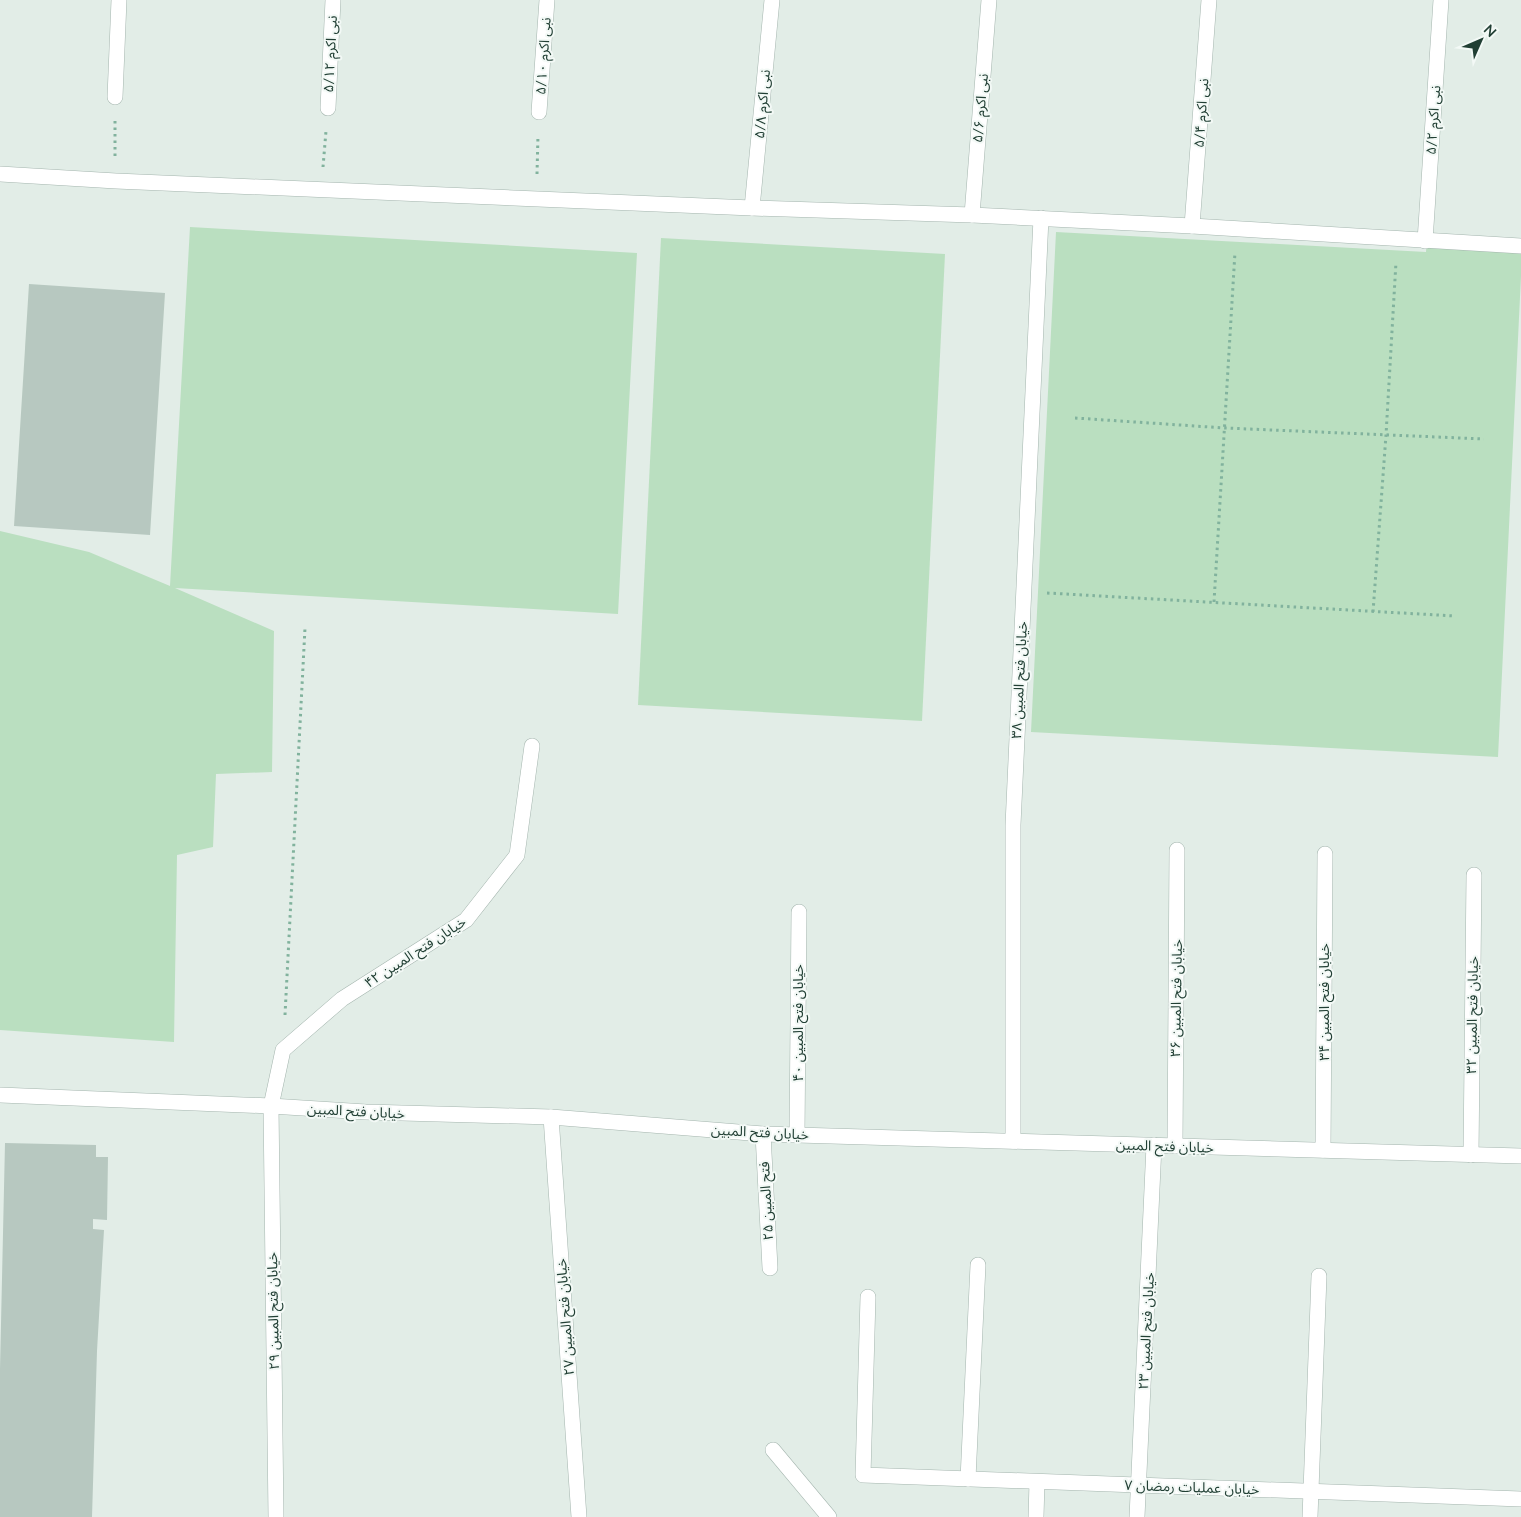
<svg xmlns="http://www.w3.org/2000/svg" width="1521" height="1517" font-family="Lato,'Noto Sans Arabic',sans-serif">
<rect width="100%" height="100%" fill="#e2ede7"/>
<g fill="#badfc0">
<path d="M190 227 637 253 618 614 175 588 274 631 272 772 216 774 213 847 177 855 174 1042 0 1030V531L89 552 170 586Z"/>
<path d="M1056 232 1426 252 1427 235 1521 240V276L1498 757 1031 732Z"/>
<path d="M661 238 945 254 922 721 638 705Z"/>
</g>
<g fill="#b7c8c0">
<path d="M29 284 165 293 150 535 14 526Z"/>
<path d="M5 1143 96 1145V1157H108L107 1220 93 1219V1229L104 1230 97 1351 92 1517H0V1369Z"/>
</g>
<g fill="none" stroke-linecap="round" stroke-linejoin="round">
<defs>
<g id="minor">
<path d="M115 97 119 0"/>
<path d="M328 108 333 0"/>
<path d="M539 112 547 0"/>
<path d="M0 174 116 181 752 208 972 215 1192 226 1521 246"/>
<path d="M752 208 772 0"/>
<path d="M972 215 989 0"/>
<path d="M1192 226 1209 0"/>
<path d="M1425 241 1441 0"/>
<path d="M0 1095 271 1106 366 1112 551 1117 763 1134 1521 1156"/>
<path d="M551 1117 579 1517"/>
<path d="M763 1134 770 1268"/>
<path d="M797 1135 799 912"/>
<path d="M1013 1141V825L1041 218"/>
<path d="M1175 1146 1177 850"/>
<path d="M1323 1150 1325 854"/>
<path d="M1471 1155 1474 875"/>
<path d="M868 1297 863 1475 1521 1499"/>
<path d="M773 1450 829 1517"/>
<path d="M968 1479 978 1265"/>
<path d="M276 1517 271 1106 283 1050 342 999 466 920 517 855 532 746"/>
<path d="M1036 1517 1037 1482"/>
<path d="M1137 1517 1154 1145"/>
<path d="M1310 1517 1319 1276"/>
</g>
</defs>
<use href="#minor" stroke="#a4b5ae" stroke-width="16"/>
<g stroke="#81b29d" stroke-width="3" stroke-dasharray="2.5 4" stroke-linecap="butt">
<path d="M115 121V157"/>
<path d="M323 167 326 131"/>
<path d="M537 174 538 135"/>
<path d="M1075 418 1225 428 1484 439"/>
<path d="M1047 593 1455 616"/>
<path d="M1214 602 1235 252"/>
<path d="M1373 612 1386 435 1396 262"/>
<path d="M285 1015 305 628"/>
</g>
<use href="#minor" stroke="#fff" stroke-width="15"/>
</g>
<g text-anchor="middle" stroke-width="4" stroke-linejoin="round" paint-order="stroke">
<g font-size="14" fill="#213f34" stroke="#f3f9f6">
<text transform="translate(330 54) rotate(-87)" y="5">نبی اکرم ۵/۱۲</text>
<text transform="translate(543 56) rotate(-86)" y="5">نبی اکرم ۵/۱۰</text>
<text transform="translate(762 104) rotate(-85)" y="5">نبی اکرم ۵/۸</text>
<text transform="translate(980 108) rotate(-85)" y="5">نبی اکرم ۵/۶</text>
<text transform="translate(1201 113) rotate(-86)" y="5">نبی اکرم ۵/۴</text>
<text transform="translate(1433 120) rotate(-86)" y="5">نبی اکرم ۵/۲</text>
<text transform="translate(1019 680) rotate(-87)" y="5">خیابان فتح المبین ۳۸</text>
<text transform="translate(415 952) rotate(-33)" y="5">خیابان فتح المبین ۴۲</text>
<text transform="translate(1176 998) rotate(-89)" y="5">خیابان فتح المبین ۳۶</text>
<text transform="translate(1324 1002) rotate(-90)" y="5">خیابان فتح المبین ۳۴</text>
<text transform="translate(1472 1015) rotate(-89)" y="5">خیابان فتح المبین ۳۲</text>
<text transform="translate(798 1023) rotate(-90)" y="5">خیابان فتح المبین ۴۰</text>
<text transform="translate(356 1111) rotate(3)" y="5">خیابان فتح المبین</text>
<text transform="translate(760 1132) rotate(3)" y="5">خیابان فتح المبین</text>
<text transform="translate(1165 1146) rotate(2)" y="5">خیابان فتح المبین</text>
<text transform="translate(766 1201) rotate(-93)" y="5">فتح المبین ۲۵</text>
<text transform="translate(273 1311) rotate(-91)" y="5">خیابان فتح المبین ۲۹</text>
<text transform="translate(565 1317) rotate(-94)" y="5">خیابان فتح المبین ۲۷</text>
<text transform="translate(1146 1331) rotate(-87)" y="5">خیابان فتح المبین ۲۳</text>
<text transform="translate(1192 1487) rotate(2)" y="5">خیابان عملیات رمضان ۷</text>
</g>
</g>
<g transform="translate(1481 40) rotate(45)" stroke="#f3f9f6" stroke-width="4" paint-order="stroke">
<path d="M0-4L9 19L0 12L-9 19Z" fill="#213f34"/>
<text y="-8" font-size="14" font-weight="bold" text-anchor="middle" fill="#213f34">N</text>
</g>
</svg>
